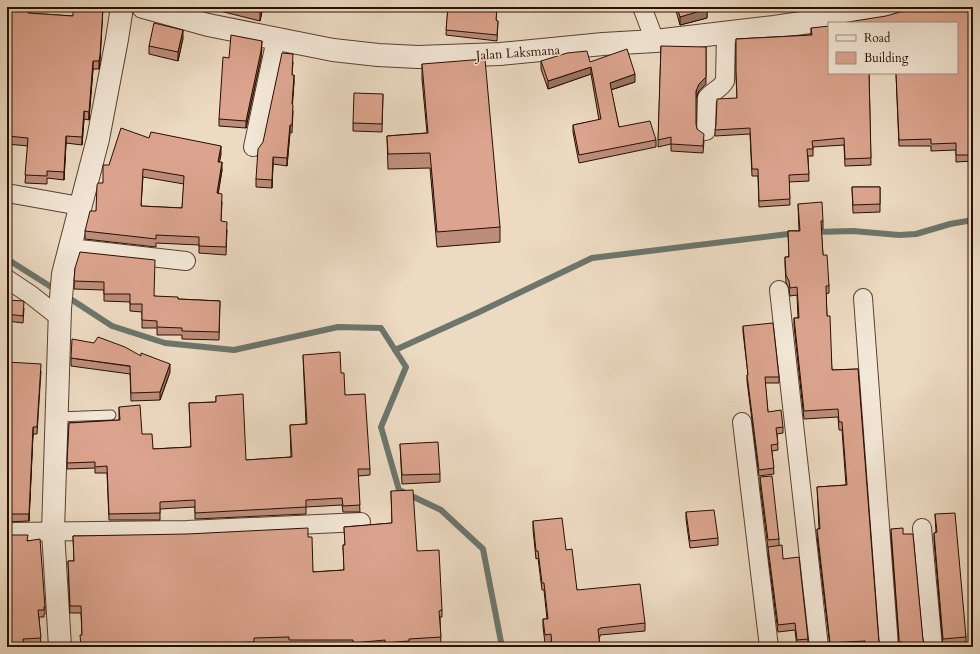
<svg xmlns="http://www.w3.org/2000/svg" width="980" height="654" font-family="Cardo,serif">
<rect width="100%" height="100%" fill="#ecdac2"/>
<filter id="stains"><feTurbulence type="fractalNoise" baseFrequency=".005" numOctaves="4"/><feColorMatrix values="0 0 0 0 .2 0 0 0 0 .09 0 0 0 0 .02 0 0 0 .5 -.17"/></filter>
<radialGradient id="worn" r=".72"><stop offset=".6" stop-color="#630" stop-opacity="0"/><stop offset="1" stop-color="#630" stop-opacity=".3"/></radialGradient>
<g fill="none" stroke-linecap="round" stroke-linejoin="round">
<g stroke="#6c766b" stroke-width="6">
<path d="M815 232 853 231 899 235 916 234 950 224 973 220"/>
<path d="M7 259 56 290"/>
<path d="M66 296 112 326 165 343 234 350 338 327 381 328 406 367 381 427 399 490 441 510 483 549 502 647"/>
<path d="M395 350 477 313 592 258 796 233"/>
</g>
<defs>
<path id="service" d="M57 417 111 415"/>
<g id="minor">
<path d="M642 7 655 41"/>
<path d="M706 131 707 98C713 90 720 90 725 81L726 34"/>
<path d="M253 147 276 39"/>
<path d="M7 193 80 206"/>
<path d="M70 248 186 261"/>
<path d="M7 279 31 295 59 317"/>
<path d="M779 290 819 647"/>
<path d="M863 298 889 647"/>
<path d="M742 422 769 647"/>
<path d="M922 528 933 647"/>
<path d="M7 532 187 530 361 522"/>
</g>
<g id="tertiary">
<path d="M143 7 208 25 333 50 378 55 418 57 500 54 603 44 655 41 774 27 837 18 895 7"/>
<path d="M60 647 53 531 60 309 63 274 98 139 117 39 122 7"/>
</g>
</defs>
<use href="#service" stroke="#594131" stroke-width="11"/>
<use href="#minor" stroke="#594131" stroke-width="20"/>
<use href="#tertiary" stroke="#594131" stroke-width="24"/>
<use href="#service" stroke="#f3e7d7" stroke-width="9"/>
<use href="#minor" stroke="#f3e7d7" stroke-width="18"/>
<use href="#tertiary" stroke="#f3e7d7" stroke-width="22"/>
</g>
<g fill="#bd8d7b" stroke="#280e01" fill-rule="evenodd">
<path d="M7 7 29 13 73 16 100 63 99 69H93L89 117V120L84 119 82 145 66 143 64 180 47 178V184L25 183 28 146 7 144Z"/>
<path d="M208 7H263L260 21 220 11V10Z"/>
<path d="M333 7H343V9Z"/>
<path d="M448 7H497L496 20 498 21 497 41 446 35Z"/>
<path d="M675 7H707V18L680 25Z"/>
<path d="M973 7V161L956 162V150L931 151V146H899L896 73 910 11Z"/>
<path d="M811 28 869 73 871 165 845 166 844 145 813 147V156H808L809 181 789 182 790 205 759 207 758 176H752L750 134 715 136V130L737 98 736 77V39L811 35Z"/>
<path d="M183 38 178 61 149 54V46Z"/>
<path d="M661 46 706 84 699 91 696 98V125L697 129 704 141 703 153 671 151V144L658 147Z"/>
<path d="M262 49 261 58 246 128 219 126V119Z"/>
<path d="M541 61 590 62 635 82 611 90 619 127 656 140V147L579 163 573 132V125L599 120 591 74 548 89 541 69Z"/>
<path d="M293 62 292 75 294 82 292 105 293 112 292 133 290 132 287 166 273 164 272 188 256 187V179Z"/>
<path d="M422 64 500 227V242L437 247 430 168 388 169 387 136 427 133 422 79Z"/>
<path d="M383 94 382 132 353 131V123Z"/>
<path d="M149 138 221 154 219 162 222 170 218 194 222 202 221 221 227 230 226 255 199 253V245L156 243V247L85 239V231L96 211 109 165ZM143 177 184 184 182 208 141 206Z"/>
<path d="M852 187H880V212L853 213Z"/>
<path d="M798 204 823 221V229H821L823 255 829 286V293L826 294 827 316 832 370 858 369 879 647H830L817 537V529H819L817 487 846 485 842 430H839L838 417 804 419 794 326V318H798L797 295 790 296 789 288 786 283 785 265V257H789L788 231H799Z"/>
<path d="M75 268 154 296 178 299 220 301 219 340 182 339V335H157V328H142V312L130 311V302L104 301V290L74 289Z"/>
<path d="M7 300 24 308 23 323 7 321Z"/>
<path d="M743 326 779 377V383H765L768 412 783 427V433L777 434 778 450 772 451 774 474 759 476 747 381V375H748L743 332Z"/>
<path d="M303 355 341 373 345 395 370 469V475L358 476 360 512H343L342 505 306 507V514L195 519V507L160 509V520H109L107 473H95V468L67 469 69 423 119 420V407L153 449 191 447 189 403 216 402V396L246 460 291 457 290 425 306 424Z"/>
<path d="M71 358 170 372 160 400 131 401 130 374 71 366Z"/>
<path d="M7 362 41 371 37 434H33L29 521 7 522Z"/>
<path d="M400 444 440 474V482L402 484Z"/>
<path d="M760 477 779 539V546L808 639V646L797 647 795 630 778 632 768 554V548L760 485Z"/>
<path d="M391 491 442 610V617H440L441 644 409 645V647H289V644H254V647H80L82 635 81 613H70L68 561H74L73 536 308 537 313 572 344 570 343 545H345L344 527 392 523Z"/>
<path d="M686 512 718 538V545L690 548 686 519Z"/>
<path d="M935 514 966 637V645L943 647 934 540V533L936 532Z"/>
<path d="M533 521 566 550 577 590 645 623V631L600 635V637H599L600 647H551V642L545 643 543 627V619H547L544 590H542L538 558 536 559 533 529Z"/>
<path d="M891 529 903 534 923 640 925 645 927 647H899V641L891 537Z"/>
<path d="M28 540 45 607V614H44V617H39L41 645 7 647Z"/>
</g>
<g fill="#9a7364" stroke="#280e01">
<path d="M103 7 100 63 99 69V61Z"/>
<path d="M261 7H263L260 21V11Z"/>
<path d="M707 7V18L680 25V17Z"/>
<path d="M183 30V38L178 61V52Z"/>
<path d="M262 41 261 58 246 128V121Z"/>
<path d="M706 47V84L699 91 696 98V91Z"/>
<path d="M93 61V69L89 120V112Z"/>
<path d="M591 67V74L548 89V81Z"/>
<path d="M635 74V82L610 90V83Z"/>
<path d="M294 75V82L292 112V104Z"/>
<path d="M84 111V119L82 145V137Z"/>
<path d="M290 125V132L287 166V158Z"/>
<path d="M66 136V143L64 180V172Z"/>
<path d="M221 146V154L218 170V162Z"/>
<path d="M273 157V164L272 188V180Z"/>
<path d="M222 162V170L217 201V193Z"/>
<path d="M170 364V372L160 400V392Z"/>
<path d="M33 427V434L29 521V514Z"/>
</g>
<g fill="#dca48f" stroke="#280e01" fill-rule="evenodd">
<path d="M7 7H29L28 13 73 16V7H103L100 55 99 61H93L89 112 84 111 82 137 66 136 64 172 47 171V176L25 175 28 138 7 136Z"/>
<path d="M246 7H261L260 11Z"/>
<path d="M448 7H497L496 20 498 21 497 35 446 30Z"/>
<path d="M677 7H707V9L680 17Z"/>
<path d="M910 7H973V155H956V143L931 144V139L899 140 896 73H957V23H842L886 16 900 12 910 11Z"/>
<path d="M154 23 183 30 178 52 149 46Z"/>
<path d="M829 26V73H869L871 158 845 159 844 138 812 141 813 149H807L809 174 789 175 790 199 759 201 758 169H752L750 128 715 130 716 125 717 99 737 98 736 70V39L812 35 811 28Z"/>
<path d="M231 35 262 41 261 51 246 121 219 119 223 57 229 58Z"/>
<path d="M661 46 706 47V77L699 84 696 91V124L697 129 704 134 703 146 671 144V137L658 140Z"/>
<path d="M627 49 635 74 610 83 619 127 650 121 656 140 579 155 573 125 601 119 591 67 548 81 541 61 567 53 587 51 590 62Z"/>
<path d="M282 53 293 54 292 75H294L292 104 293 105 292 125H290L287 158 273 157 272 180 256 179 258 149 263 142Z"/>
<path d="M485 59 500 227 437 232 430 153 388 154 387 136 428 133 422 64Z"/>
<path d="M354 93 383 94 382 124 353 123Z"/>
<path d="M121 128 149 138 151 132 221 146 218 162H222L217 193 222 194 221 221 227 222 226 247 199 246V237L156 235V239L85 231 90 211H96L97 185 98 183H103V165H109ZM143 169 184 176 182 208 141 206Z"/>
<path d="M852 187H880V204L853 205Z"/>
<path d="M822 202 823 221H821L823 255H827L829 286H826L827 316H830L832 370 858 369 879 643 865 644V641L830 643 817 529H820L817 487 847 485 842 422H839L838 409 804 411 794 318H799L797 287 790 288 789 281 786 275 785 257H789L788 231H800L798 204Z"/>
<path d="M80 252 155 260 154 296 178 297V299L220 301 219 332 182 331V328L157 327V321L142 320V304H130V294H104V282L74 281 75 268Z"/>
<path d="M7 300 24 301 23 316 7 314Z"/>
<path d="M773 323 779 377H765L768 412 781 410 783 427 776 428 778 444 771 445 774 468 759 470 747 375H748L743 326Z"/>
<path d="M98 337 125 347 141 356V353L170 364 160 392 131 393 130 366 71 358 72 339 94 343Z"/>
<path d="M340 352 341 373H344L345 395 365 394 370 469H358L360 505 343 506 342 498 306 500V507L195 513V500L160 502V513L109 514 107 466 95 467V462L67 463 69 423 120 420 119 407 140 405 142 434H152L153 449 191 447 189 403 216 402V396L243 394 246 460 292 457 290 425 307 424 303 355Z"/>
<path d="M7 362 41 364 37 427H33L29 514H7Z"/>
<path d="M438 442 440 474 402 475 400 444Z"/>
<path d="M772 476 779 539 768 540 760 477Z"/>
<path d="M413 490 417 551 439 550 442 610 439 611 441 637 409 639V641L385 643V640L353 643V640H289V637L254 638V642L193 644V647H81L80 635H82L81 606H70L68 561H74L73 536 187 534 308 528V537H312L313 572 344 570 343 545H345L344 527 392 523 391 491Z"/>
<path d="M714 510 718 538 690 541 686 512Z"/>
<path d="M955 513 966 637 943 639 934 533 937 532 935 514Z"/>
<path d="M562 518 566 550 572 549 577 590 640 584 645 623 600 628V629H598L600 647H552L551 634 545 635 543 619H548L544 583H542L538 551H536L533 521Z"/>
<path d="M903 528V534H913L923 640 925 645 927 647H902V642H899V638L891 529Z"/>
<path d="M7 535H28L27 541 40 539 45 607H44V610H38L41 638 23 639 24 647H7Z"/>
<path d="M782 545 783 559 799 557 808 639 797 640 795 623 778 625 768 547Z"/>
</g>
<g text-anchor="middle" stroke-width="3" stroke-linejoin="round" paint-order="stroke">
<g font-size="13" fill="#280e01" stroke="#f3e7d7">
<text transform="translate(518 52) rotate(-4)" y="5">Jalan Laksmana</text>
</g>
</g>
<rect width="980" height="654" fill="none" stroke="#ecdac2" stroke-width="24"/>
<rect x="8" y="8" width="964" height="638" fill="none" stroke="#280e01" stroke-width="2"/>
<rect x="12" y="12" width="956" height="630" fill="none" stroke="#280e01"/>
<rect x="828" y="22" width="130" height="52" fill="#f3e7d7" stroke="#a29081"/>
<rect x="836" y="35" width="20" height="6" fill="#f3e7d7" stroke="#a29081"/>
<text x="864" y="42" font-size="12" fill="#280e01">Road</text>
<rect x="836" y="52" width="20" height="12" fill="#dca48f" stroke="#a29081"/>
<text x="864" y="62" font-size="12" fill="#280e01">Building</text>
<rect width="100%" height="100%" filter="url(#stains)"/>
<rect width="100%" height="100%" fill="url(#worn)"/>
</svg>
